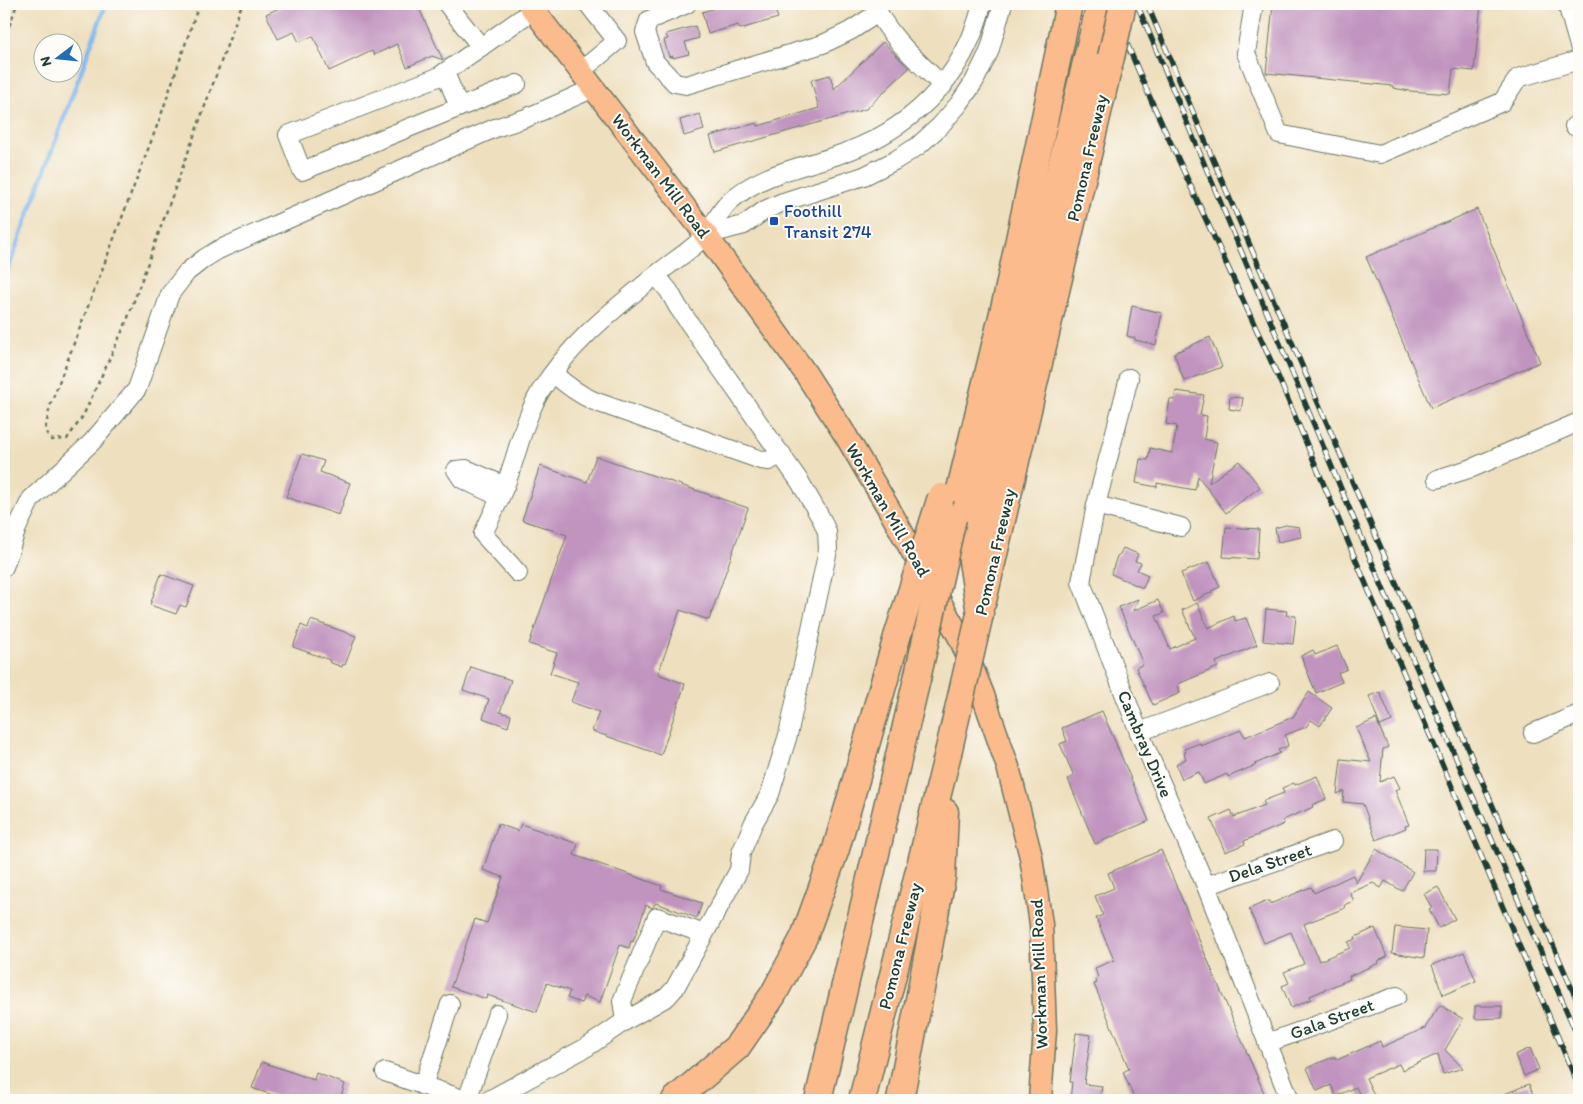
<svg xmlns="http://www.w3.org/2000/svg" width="1583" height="1104" font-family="Itim,sans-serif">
<rect width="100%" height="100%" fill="#fdfcf7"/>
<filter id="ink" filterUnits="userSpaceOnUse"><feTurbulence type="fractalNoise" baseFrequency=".02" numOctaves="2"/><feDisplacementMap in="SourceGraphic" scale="10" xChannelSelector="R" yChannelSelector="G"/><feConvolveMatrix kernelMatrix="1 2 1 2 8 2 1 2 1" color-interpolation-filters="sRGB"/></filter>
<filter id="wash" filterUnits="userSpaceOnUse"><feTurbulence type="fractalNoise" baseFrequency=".0096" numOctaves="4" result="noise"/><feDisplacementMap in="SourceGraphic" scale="20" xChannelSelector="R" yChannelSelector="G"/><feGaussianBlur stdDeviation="1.12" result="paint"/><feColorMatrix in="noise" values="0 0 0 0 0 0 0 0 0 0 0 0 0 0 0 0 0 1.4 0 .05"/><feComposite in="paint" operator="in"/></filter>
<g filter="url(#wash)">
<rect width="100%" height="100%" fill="#eedfbe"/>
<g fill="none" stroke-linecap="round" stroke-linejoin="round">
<path stroke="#7ab6ec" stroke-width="4.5" d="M4 280 106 4"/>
</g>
<g id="blocks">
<g fill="#c194bf">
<path d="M288 4H417L443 60 432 56 407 67 397 44 374 55 372 51 329 71 313 36 299 42 294 32 278 39 266 14Z"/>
<path d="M728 4H773L778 18 740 29 738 25 708 34 702 12Z"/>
<path d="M1273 4H1481L1474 71 1453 69 1450 94 1410 91 1393 88V86L1266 73Z"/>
<path d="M695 26 699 38 685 42 689 54 673 58V56L669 57 664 40 668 39 666 34Z"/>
<path d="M883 42 909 68 866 109 715 152 710 136 757 123 758 126 819 108 811 80 830 75 834 89Z"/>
<path d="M700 114 704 130 684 136 680 120Z"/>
<path d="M1477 209 1540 362 1431 408 1366 257Z"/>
<path d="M1132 306 1162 313 1156 345 1135 340V338L1127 336Z"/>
<path d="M1210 337 1222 367 1184 381 1174 353Z"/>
<path d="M1176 391 1204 395 1200 415 1207 416 1204 439 1217 442 1209 483 1239 461 1260 487 1226 513 1198 476 1195 490 1157 483V487L1136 483 1140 459 1148 460 1150 448 1172 453 1177 426 1166 424 1170 399 1174 400Z"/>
<path d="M1230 397 1243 398 1241 411 1229 409Z"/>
<path d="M302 454 324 461 320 472 350 483 339 515 286 497Z"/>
<path d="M596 456 748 508 709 620 680 610 658 674 685 684 661 755 592 731 599 712 571 702 578 682 550 673 557 653 529 644 567 535 522 520 540 466 587 482Z"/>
<path d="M1286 525 1299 527 1301 537 1278 542 1275 528Z"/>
<path d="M1226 527 1259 529 1257 559 1223 557Z"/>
<path d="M1123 548 1138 554 1135 561 1141 563 1137 570 1148 575 1143 588 1111 574 1117 556 1120 554Z"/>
<path d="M1209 562 1220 587 1211 591 1212 592 1193 601 1181 573Z"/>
<path d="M161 574 194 586 186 607 180 605 176 614 150 605Z"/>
<path d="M1138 599 1133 611 1158 600 1164 613 1156 616 1170 649 1195 638 1182 610 1197 603 1208 628 1234 616 1235 621 1246 618 1257 645 1216 662 1218 667 1178 684 1180 693 1153 705 1136 668 1143 664 1119 607Z"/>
<path d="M1266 609 1287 611 1286 615 1296 616 1293 644 1263 641Z"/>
<path d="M311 620 356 636 345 665 343 664 342 667 329 662 330 660 293 647 301 625 308 628Z"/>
<path d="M1337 646 1347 669 1338 673 1342 682 1316 693 1301 656 1313 650 1315 655Z"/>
<path d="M471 667 511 680 500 712 511 715 508 727 483 718 489 699 463 690Z"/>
<path d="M1309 692 1332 708 1320 726 1311 720 1306 727 1285 735 1288 746 1278 750 1280 753 1255 764 1256 765 1228 777 1227 774 1204 784 1199 772 1182 779 1176 764 1186 759 1184 753 1186 752 1184 749 1200 743 1201 746 1241 730 1245 737 1293 717Z"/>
<path d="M1380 692 1392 721 1380 726 1369 696Z"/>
<path d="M1102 711 1149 821 1095 844 1068 779 1074 776 1060 744 1067 741 1062 728Z"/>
<path d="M1376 719 1388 747 1383 749 1380 782 1394 776 1400 788 1395 790 1409 825 1405 826 1406 828 1376 840 1363 804 1343 802 1344 791 1337 794 1341 759 1371 762 1356 728Z"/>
<path d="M1317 776 1326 799 1312 805 1313 807 1283 820 1284 824 1244 841 1245 844 1225 852 1211 819 1231 810 1234 817 1265 805 1263 801 1284 793 1282 788 1294 783 1295 785Z"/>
<path d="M498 824 518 831 521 824 578 844 574 855 662 886 661 889 702 903 697 918 656 903 652 908 646 905 633 942 631 941 629 948 620 945 600 1002 584 996 581 1003 567 998 570 991 547 983 537 1012 487 995 486 999 451 987 475 919 487 923 503 877 483 870Z"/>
<path d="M1376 849 1413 872 1402 891 1385 881 1381 888 1373 883 1350 893 1354 901 1346 904 1344 906 1345 908 1304 924 1319 961 1350 948 1348 942 1355 939V937L1375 928 1387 957 1378 961 1379 963 1349 976 1350 979 1310 996 1311 999 1291 1008 1282 986 1289 983 1284 972 1304 964 1291 932 1264 943 1249 909 1267 901H1269L1270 904 1311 887 1314 893 1353 875 1356 883Z"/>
<path d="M1424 849H1437L1436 871H1423Z"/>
<path d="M1161 850 1267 1100H1135L1123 1072 1129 1069 1094 984 1097 983 1095 980 1098 978 1095 968 1114 960 1096 918 1103 915 1095 896 1114 888 1108 873Z"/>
<path d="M1438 887 1455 919 1439 928 1429 909 1432 908 1424 894Z"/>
<path d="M1395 927 1427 930 1424 958 1392 953Z"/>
<path d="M1464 952 1476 981 1443 995 1432 965Z"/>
<path d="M1440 1005 1463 1019 1445 1050 1463 1068 1443 1074 1438 1054 1402 1070 1399 1064 1366 1078 1374 1095 1362 1100 1356 1087 1336 1096 1331 1085 1317 1091 1307 1068 1333 1057H1335L1337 1060 1380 1041 1382 1047 1425 1028Z"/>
<path d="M1475 1006H1502V1018L1475 1019Z"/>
<path d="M1076 1033 1091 1035 1084 1084 1102 1086 1100 1100H1070L1072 1082H1070Z"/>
<path d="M1530 1048 1539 1069 1524 1076 1515 1055Z"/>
<path d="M262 1062 314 1080 316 1073 345 1084 340 1100H287L252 1088Z"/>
<path d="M1529 1084 1535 1100H1490Z"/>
</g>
</g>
</g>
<g filter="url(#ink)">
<use href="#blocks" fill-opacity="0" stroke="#677664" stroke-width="1"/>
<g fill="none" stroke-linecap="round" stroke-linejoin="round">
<defs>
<g id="minor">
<path d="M447 4 481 47"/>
<path d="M687 4 649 20 645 32 655 62 675 83 686 85 823 44 850 31 878 13"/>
<path d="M875 4C884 33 921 64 943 86"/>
<path d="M1254 4 1246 53 1279 134 1380 154 1502 102 1518 78 1579 60"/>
<path d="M1567 4 1579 46"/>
<path d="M581 71 617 41 588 4"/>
<path d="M445 72 459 107"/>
<path d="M517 84 302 171 288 135 438 77 542 4"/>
<path d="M1574 126 1579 125"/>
<path d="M706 235 744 225 765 210 783 202 864 176 894 161 918 146 940 126 959 104 974 82 989 52 1003 4"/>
<path d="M553 373C566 385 578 394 594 401L761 460 769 461 782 454"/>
<path d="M1129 378 1096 505 1081 582 1139 732 1206 886 1290 1100"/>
<path d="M1437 479 1472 468 1579 422"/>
<path d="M500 497 462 479 456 470 466 469 505 486"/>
<path d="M1096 505 1181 527"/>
<path d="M4 567 17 528 31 499 92 442 137 389 170 294 187 272 205 258 218 250 495 128 526 118 594 88"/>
<path d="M518 573 483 534C491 517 500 499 507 481 518 451 524 420 540 392 570 342 617 307 661 271 675 260 694 248 706 235 714 225 719 212 728 203 757 175 798 168 835 156 908 132 964 80 982 4"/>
<path d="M1139 732 1270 683"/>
<path d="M1533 733 1579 714"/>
<path d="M1206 886 1333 841"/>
<path d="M625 1021 622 1001 657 917 704 934"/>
<path d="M1267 1043 1397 996"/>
<path d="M385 1072 465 1100"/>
<path d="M423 1086 450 1004"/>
<path d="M467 1100 497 1014"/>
<path d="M489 1100 587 1047 625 1021 667 997 675 988 739 870 741 853 753 824 770 794 788 735 828 550 827 532 822 520 800 482 678 307 669 291 656 275"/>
</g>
<path id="major" d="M529 4 706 235 804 371 846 436 889 509 961 640 983 695 1008 767 1031 857 1041 924 1045 1030 1040 1100"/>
<g id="highway">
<path d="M953 518 1007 296 1069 4"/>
<path d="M983 601 1111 57"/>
<path d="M980 614 971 554 1039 258 1100 4"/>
<path d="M675 1100 737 1047 773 995 804 937 836 849 897 637"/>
<path d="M818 1100 917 679"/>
<path d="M862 1100 948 753"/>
<path d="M900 1100 942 878 945 812"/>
</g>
</defs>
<use href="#minor" stroke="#677664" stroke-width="20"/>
<use href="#major" stroke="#677664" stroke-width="25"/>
<use href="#highway" stroke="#677664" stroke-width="29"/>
<g stroke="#677664" stroke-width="2.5" stroke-dasharray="4 4" stroke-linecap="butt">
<path d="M199 4 160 118 50 406 45 431 52 440 67 439 83 416 126 323 242 4"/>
<path d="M4 41 17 4"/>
</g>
<use href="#minor" stroke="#fff" stroke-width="18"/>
<use href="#major" stroke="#fbbb8d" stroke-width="22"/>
<use href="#highway" stroke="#fbbb8d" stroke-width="26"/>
<defs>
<g id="rail">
<path d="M1110 4 1151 100 1277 374 1579 1087"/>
<path d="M1137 4 1411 655 1579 1039"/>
<path d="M1147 4 1232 204 1579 1005"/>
</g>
</defs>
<use href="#rail" stroke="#1f3d34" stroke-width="5.5"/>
<use href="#rail" stroke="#fdfcf7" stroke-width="4" stroke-dasharray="11" stroke-linecap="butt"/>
<defs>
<g id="highway-bridge">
<path d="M1111 57 1123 4"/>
<path d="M897 637 941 497"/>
<path d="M917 679 953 518"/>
<path d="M948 753 980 614"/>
</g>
</defs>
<use href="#highway-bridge" stroke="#677664" stroke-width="29" stroke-linecap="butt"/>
<use href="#highway-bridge" stroke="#fbbb8d" stroke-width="26"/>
</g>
</g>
<rect fill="#1a4fb4" stroke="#fdfcf7" stroke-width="2" x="769" y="216" width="10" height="10" rx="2.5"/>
<g text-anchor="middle" stroke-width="4" stroke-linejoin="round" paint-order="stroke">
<g font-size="18" fill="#1f3d34" stroke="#fdfcf7">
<text transform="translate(1087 158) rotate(-77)" y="6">Pomona Freeway</text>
<text transform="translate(661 176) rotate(53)" y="6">Workman Mill Road</text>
<text transform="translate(888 510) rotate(60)" y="6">Workman Mill Road</text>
<text transform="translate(995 552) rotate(-77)" y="6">Pomona Freeway</text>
<text transform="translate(1145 744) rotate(67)" y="6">Cambray Drive</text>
<text transform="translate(1270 863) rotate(-19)" y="6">Dela Street</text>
<text transform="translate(900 946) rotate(-76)" y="6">Pomona Freeway</text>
<text transform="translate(1039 974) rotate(-92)" y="6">Workman Mill Road</text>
<text transform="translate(1332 1019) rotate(-20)" y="6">Gala Street</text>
</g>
<g font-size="18" fill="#164399" stroke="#fdfcf7" text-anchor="start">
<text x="784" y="217">Foothill<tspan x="784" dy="21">Transit 274</tspan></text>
</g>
</g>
<rect width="1583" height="1104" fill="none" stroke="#fdfcf7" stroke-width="20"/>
<g transform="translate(58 58) rotate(254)"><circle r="24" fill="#fdfcf7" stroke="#a4b0a9"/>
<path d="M0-4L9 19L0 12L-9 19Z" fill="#1f6fb2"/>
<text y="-8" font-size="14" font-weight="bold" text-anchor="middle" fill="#1f3d34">N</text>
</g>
</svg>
